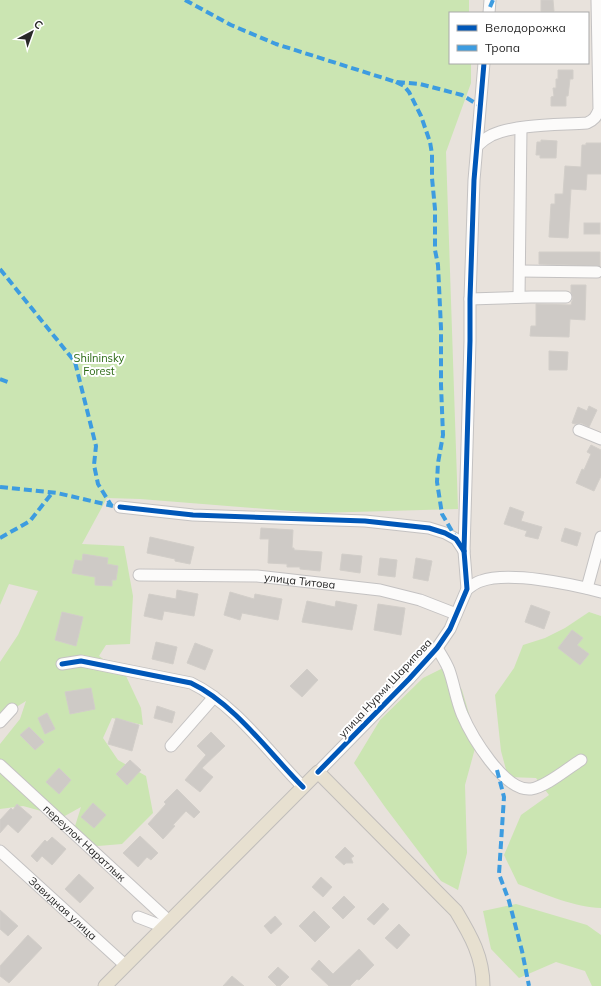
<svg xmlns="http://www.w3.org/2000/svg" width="601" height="986" font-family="Mulish,sans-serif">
<rect width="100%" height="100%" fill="#e8e2dc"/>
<g fill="#cbe5b2">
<path d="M0 0H469V13H450V63H471V83L446 152 458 509 317 513 140 499 107 498 82 544 124 546 133 596 130 644 106 645 99 656 126 676 141 708 143 725 112 718 103 738 118 760 146 776 153 813 122 844 98 846 71 839 81 807 63 817 23 806 0 809V744L20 719 26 701 10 711 0 722V662L18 635 38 591 9 584 0 605Z"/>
<path d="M589 612 601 616V908C577 908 541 893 518 884L504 855 521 815 549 795 536 778 508 777 501 751 495 695 514 668 523 645 545 638 565 628Z"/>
<path d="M447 666 462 690 477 741 465 785 467 853 458 890 441 881 385 807 354 763 380 720 423 678Z"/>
<path d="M516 904 587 925 601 935V986H592L585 971 556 962 519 978 491 949 483 911Z"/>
</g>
<g fill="#cecac6" stroke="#d2cec9">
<path d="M541 0H553L554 11H541Z"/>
<path d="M558 70H573V79H570L568 96H566V106H551V97L554 96 553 88H556V79H558Z"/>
<path d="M541 140 557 141 556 158H540V155H536L537 142H541Z"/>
<path d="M586 143H601V174H587L586 190 571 189 568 238 549 237 551 204H555V194H563L565 166 581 167 582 145H586Z"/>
<rect x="584" y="223" width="16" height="11"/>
<path d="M539 252H600V266L539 264Z"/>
<path d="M571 285H586L585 320 570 319 569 337 530 336 531 326H536V304L571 305 573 297 571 293Z"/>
<path d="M549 351 568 352 567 370H549Z"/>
<path d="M589 406 597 410 589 427 581 423 575 424 572 423 578 407 587 411Z"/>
<path d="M591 445 601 450V476L594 491 576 483 582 469 584 470 591 454 587 452Z"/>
<path d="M510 507 524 512 521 521 542 527 538 539 525 536 527 531 504 524Z"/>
<path d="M261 528 293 530 292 548H294V550L322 552 320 571 300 569V567H287V564L268 563 269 539H260Z"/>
<path d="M565 528 581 533 577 546 561 541Z"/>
<path d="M150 537 194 547 190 564 175 561V559L147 553Z"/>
<path d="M83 554 108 558 107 564 118 566 116 580H112V586L95 585V577L72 573 75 560 82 561Z"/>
<path d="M342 554 362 556 360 573 340 570Z"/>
<path d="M380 558 397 560 395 577 378 575Z"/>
<path d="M416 558 432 561 428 581 413 578Z"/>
<path d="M177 590 198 594 194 616 164 611 162 620 144 616 149 594 176 599Z"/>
<path d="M230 592 254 599 255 594 282 599 278 620 242 613 240 620 224 615Z"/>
<path d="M307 601 335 607 336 601 357 605 352 630 302 622Z"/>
<path d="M378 604 405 608 401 635 374 630Z"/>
<path d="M531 605 550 612 544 629 525 622Z"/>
<path d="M62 612 83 617 76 646 55 640Z"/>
<path d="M572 630 583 638 577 645 589 654 580 665 558 648Z"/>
<path d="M156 642 177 647 173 664 152 659Z"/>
<path d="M195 643 213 650 205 670 187 663Z"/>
<path d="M307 669 318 680 302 697 290 686Z"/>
<path d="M91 688 95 709 70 714 65 692Z"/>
<path d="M157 706 175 712 172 723 154 718Z"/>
<path d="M47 713 55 729 45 734 38 718Z"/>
<path d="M116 718 139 725 132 751 108 744Z"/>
<path d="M29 727 44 742 35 750 20 735Z"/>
<path d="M211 732 225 746 202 768 213 777 200 792 185 780 206 755 197 746Z"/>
<path d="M130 760 141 770 127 785 116 774Z"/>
<path d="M59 768 71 780 59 794 46 782Z"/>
<path d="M177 789 200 812 194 818 186 811 173 825 175 826 163 839 148 824 166 804 164 802Z"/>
<path d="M93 803 106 815 94 828 81 817Z"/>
<path d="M17 804 32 817 18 833 8 824 0 833V820L11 808 13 810Z"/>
<path d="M140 836 158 853 151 860 147 857 138 867 123 853Z"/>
<path d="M52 837 66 849 52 865 42 856 37 862 31 856 45 840 47 842Z"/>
<path d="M345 847 354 856 351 858 353 863H346L344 865 335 857Z"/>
<path d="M79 874 94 888 80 903 65 889Z"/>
<path d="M321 877 332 887 323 897 312 887Z"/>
<path d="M344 896 355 907 343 919 332 908Z"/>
<path d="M383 903 389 909 374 925 367 919Z"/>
<path d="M0 910 18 926 8 936 0 929Z"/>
<path d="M314 911 330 927 315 942 299 926Z"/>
<path d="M275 916 282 924 271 934 264 926Z"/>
<path d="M399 924 410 935 397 949 385 938Z"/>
<path d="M28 935 42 948 9 983 0 976V966Z"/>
<path d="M359 949 374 965 359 980 357 979 350 986H329L311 969 319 960 333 974Z"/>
<path d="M278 967 289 977 280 986H277L268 977Z"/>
<path d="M232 976 244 986H223Z"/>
</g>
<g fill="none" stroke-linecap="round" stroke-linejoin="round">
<defs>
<g id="minor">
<path d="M489 13 490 0"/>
<path d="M477 146C481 142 486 138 492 135 516 124 559 125 587 123 594 120 596 117 599 110L597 0"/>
<path d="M520 271 597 272"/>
<path d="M519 297 521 128"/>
<path d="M470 299 531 297H566"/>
<path d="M579 430 601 439"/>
<path d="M120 507 193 515 365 521 429 528 445 533 456 539 464 551"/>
<path id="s1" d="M139 575 257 576 380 590 420 600 456 614"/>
<path d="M587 588 601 537"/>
<path d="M467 589C472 586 476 582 481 581 509 571 572 584 601 592"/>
<path d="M437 648C441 655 446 662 449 670 454 684 456 699 462 714 471 735 504 792 531 789 546 787 568 768 581 760"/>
<path d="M62 664 81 661 191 683C235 704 269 753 303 787"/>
<path d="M0 722 12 709"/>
<path d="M171 746 214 697"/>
<path id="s2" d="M0 765 169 921"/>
<path d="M318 772 409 679 437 648 450 629 467 589 464 551 470 341V299L474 180 484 63"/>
<path id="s3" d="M0 851 125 965"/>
<path d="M138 917 164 927"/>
</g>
<path id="major" d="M105 986 318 772 456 911C471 936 483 957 483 986"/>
</defs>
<use href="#minor" stroke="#c4c2c2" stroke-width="13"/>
<use href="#major" stroke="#c0bdbb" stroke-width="15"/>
<use href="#minor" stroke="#fcfbfa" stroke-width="11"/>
<use href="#major" stroke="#e7e0d0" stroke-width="13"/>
<g stroke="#3d9ce0" stroke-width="4" stroke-dasharray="8 4" stroke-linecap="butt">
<path d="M185 0 231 25 276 44 396 82 420 84 462 95 480 106"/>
<path d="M490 7 493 0"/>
<path d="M396 82 404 86 409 92 421 116 430 142 432 154V178L435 209V250L438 265 441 328V385L443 435 438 463 437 482 442 514 456 538"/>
<path d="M0 269 75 362 96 446 94 465 98 484 111 505"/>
<path d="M0 379 8 382"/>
<path d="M0 487 57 493 113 506"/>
<path d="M0 538 30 521 52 493"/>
<path d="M497 770 504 797 499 874 509 901 522 951 529 986"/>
</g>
<defs>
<g id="cycleway">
<path d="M120 507 193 515 365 521 429 528 445 533 456 539 464 551"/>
<path d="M62 664 81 661 191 683C235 704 269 753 303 787"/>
<path d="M318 772 409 679 437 648 450 629 467 589 464 551 470 341V299L474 180 484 63"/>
</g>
</defs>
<use href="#cycleway" stroke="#fff" stroke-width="8"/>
<use href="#cycleway" stroke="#0057b8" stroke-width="5"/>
</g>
<g text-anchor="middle" stroke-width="4" stroke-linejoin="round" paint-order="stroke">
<g font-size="11" fill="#2b6914" stroke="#fff">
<text x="99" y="362">Shilninsky<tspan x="99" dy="13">Forest</tspan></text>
</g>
<g font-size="11" fill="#282828" stroke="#fff">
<text dy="4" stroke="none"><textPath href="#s1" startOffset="161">улица Титова</textPath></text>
<text transform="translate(385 688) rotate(-47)" y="4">улица Нурми Шарипова</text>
<text dy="4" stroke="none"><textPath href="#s2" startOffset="115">переулок Наратлык</textPath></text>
<text dy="4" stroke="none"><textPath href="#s3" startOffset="85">Завидная улица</textPath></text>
</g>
</g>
<rect x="449" y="12" width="140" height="52" fill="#ffffff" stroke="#a9a9a9"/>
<rect x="457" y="25" width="20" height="6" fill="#0057b8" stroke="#a9a9a9"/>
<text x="485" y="32" font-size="12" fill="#282828">Велодорожка</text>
<rect x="457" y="45" width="20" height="6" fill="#3d9ce0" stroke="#a9a9a9"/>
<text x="485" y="52" font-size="12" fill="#282828">Тропа</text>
<g transform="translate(32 32) rotate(41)" stroke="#ffffff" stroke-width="3" paint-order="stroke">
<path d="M0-3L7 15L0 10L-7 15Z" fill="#282828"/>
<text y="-6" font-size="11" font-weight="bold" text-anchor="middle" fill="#282828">С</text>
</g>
</svg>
